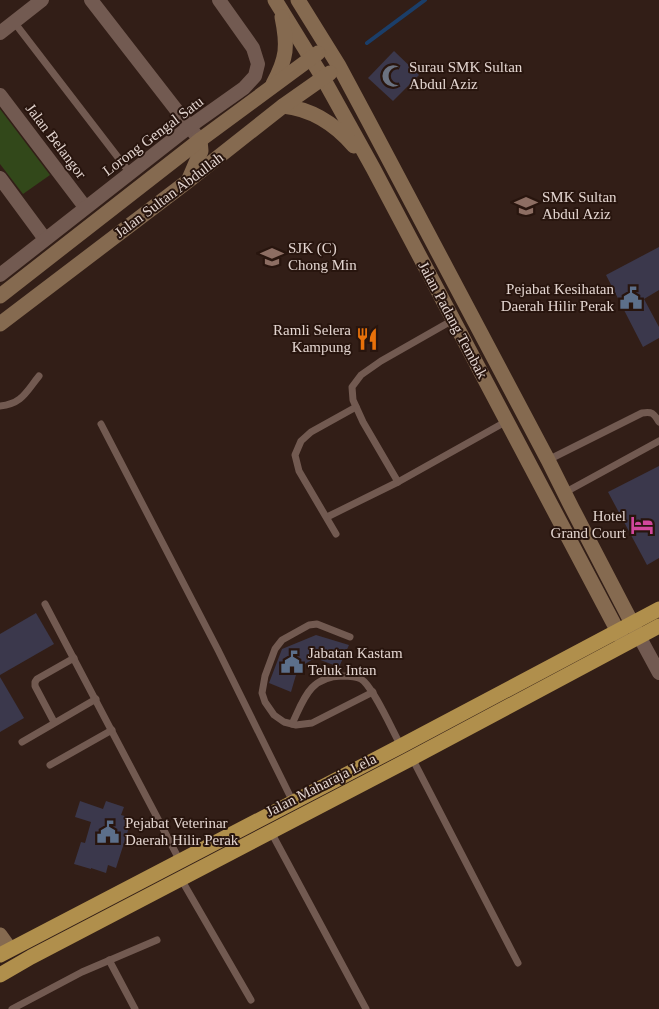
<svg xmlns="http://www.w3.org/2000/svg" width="659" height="1009" font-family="'Times New Roman',serif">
<rect width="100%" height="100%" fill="#321e17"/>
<path fill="#32481a" d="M0 109 50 175 23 194 0 164Z"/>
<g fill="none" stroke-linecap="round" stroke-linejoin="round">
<path stroke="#1b3e69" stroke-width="4" d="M367 43 425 0"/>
</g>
<g fill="#3b384c">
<path d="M394 51 419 75 393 101 368 78Z"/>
<path d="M659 247V290L644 299 659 327V338L643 347 606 275Z"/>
<path d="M659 466V558L647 565 608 492Z"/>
<path d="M36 613 54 644 0 675V634Z"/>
<path d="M316 635 349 645 339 667 315 658 298 668 291 692 269 683 282 649Z"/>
<path d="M0 677 24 718 0 732Z"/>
<path d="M80 801 103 809 106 801 124 807 121 815 132 818 116 868 108 865 106 873 91 868V869L74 864 81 842 85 843 91 822 75 817Z"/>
</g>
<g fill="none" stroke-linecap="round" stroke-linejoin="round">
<g stroke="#725a51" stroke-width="7">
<path d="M14 22 130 173"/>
<path d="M0 406C22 404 26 392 39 376"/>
<path d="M101 424 218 650 293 802"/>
<path d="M548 460 642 413C653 411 654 414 659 422"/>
<path d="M398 482 363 422 353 400 352 387 361 375 381 361 453 320"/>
<path d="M564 493 659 441"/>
<path d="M327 517 398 482 507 421"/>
<path d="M336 534 299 471 295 455 301 441 311 432 356 407"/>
<path d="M45 604 180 861"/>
<path d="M350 637 317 624 309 625 282 640 275 649 265 676 262 693 265 702 274 715 284 722 296 725 312 723 373 692"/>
<path d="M54 722 35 686V682L37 679 74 658"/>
<path d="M292 724C304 699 309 677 342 676 347 676 356 676 361 679 373 686 393 732 401 746"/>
<path d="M22 742 96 699"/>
<path d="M412 758 518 963"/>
<path d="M50 765 112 730"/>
<path d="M271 832 366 1009"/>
<path d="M181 879 251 1000"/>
<path d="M109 960 135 1009"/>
<path d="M12 1009 82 972 157 940"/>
</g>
<g stroke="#725a51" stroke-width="14">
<path d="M91 0 195 134"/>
<path d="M0 33 42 0"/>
<path d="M0 95 85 207"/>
<path d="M0 178 45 239"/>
<path d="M0 275 189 127 244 88 255 76 258 64 253 48 219 0"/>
<path d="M639 636 659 673"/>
</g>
<g stroke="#856a50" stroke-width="15">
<path d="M275 0 323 78 373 168 624 643"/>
<path d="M298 0 339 66 369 122 548 460 572 508 637 633"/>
<path d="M273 84C287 58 288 46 282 17"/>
<path d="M283 106C312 109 335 124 354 146"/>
<path d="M189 179 201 151 200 140"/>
<path d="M0 296 200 140 318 53"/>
<path d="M0 324 188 181 283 106 330 73"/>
<path d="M0 935 10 949"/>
</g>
<g stroke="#b08f4c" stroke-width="15">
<path d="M0 955 401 746 659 609"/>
<path d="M0 975 31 957 412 758 659 626"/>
</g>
</g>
<defs>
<symbol id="mosque-bare" viewBox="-9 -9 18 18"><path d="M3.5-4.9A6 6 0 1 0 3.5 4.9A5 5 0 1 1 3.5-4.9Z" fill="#6b7280" stroke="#28150e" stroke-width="2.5" paint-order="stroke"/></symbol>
<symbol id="school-bare" viewBox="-9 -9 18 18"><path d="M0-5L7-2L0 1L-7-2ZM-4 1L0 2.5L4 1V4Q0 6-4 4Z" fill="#8d6e63" stroke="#28150e" stroke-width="2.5" paint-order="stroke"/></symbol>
<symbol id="civic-bare" viewBox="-9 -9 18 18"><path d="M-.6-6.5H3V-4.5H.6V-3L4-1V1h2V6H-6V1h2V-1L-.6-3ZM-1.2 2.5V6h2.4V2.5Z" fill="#5c6f8a" stroke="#28150e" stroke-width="2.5" paint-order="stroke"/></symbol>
<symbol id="restaurant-bare" viewBox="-9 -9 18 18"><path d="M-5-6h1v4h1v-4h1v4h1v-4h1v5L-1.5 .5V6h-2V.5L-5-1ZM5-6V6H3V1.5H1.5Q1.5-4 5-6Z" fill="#e8710a" stroke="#28150e" stroke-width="2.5" paint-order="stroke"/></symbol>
<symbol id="hotel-bare" viewBox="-9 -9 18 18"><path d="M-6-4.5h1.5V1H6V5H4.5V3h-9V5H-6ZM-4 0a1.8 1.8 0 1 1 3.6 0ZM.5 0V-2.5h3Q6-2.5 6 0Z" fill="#d1479c" stroke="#28150e" stroke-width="2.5" paint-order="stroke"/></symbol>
</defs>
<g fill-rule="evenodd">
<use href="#mosque-bare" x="377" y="60" width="32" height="32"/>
<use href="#school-bare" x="510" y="190" width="32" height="32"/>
<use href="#school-bare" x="256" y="241" width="32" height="32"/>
<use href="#civic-bare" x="615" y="282" width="32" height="32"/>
<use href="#restaurant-bare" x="351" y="323" width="32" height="32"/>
<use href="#hotel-bare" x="626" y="509" width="32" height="32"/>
<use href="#civic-bare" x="276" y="646" width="32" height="32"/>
<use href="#civic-bare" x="92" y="816" width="32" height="32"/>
</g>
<g text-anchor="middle" stroke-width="4" stroke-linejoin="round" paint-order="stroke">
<g font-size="15" fill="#e3d5d0" stroke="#28150e" text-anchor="start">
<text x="409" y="72">Surau SMK Sultan<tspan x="409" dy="17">Abdul Aziz</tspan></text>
<text x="542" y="202">SMK Sultan<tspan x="542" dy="17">Abdul Aziz</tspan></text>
<text x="288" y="253">SJK (C)<tspan x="288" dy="17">Chong Min</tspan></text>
<text x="614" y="294" text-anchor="end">Pejabat Kesihatan<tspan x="614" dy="17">Daerah Hilir Perak</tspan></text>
<text x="351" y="335" text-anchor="end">Ramli Selera<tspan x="351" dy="17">Kampung</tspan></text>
<text x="626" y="521" text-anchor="end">Hotel<tspan x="626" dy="17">Grand Court</tspan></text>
<text x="308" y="658">Jabatan Kastam<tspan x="308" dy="17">Teluk Intan</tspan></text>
<text x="125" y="828">Pejabat Veterinar<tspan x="125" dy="17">Daerah Hilir Perak</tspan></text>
</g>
<g font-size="15" fill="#e3d5d0" stroke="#28150e">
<text transform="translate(153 136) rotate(-37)" y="5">Lorong Gengal Satu</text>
<text transform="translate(56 141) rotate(53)" y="5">Jalan Belangor</text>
<text transform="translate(169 195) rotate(-37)" y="5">Jalan Sultan Abdullah</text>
<text transform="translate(453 320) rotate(62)" y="5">Jalan Padang Tembak</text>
<text transform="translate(321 785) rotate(-27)" y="5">Jalan Maharaja Lela</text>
</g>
</g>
</svg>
